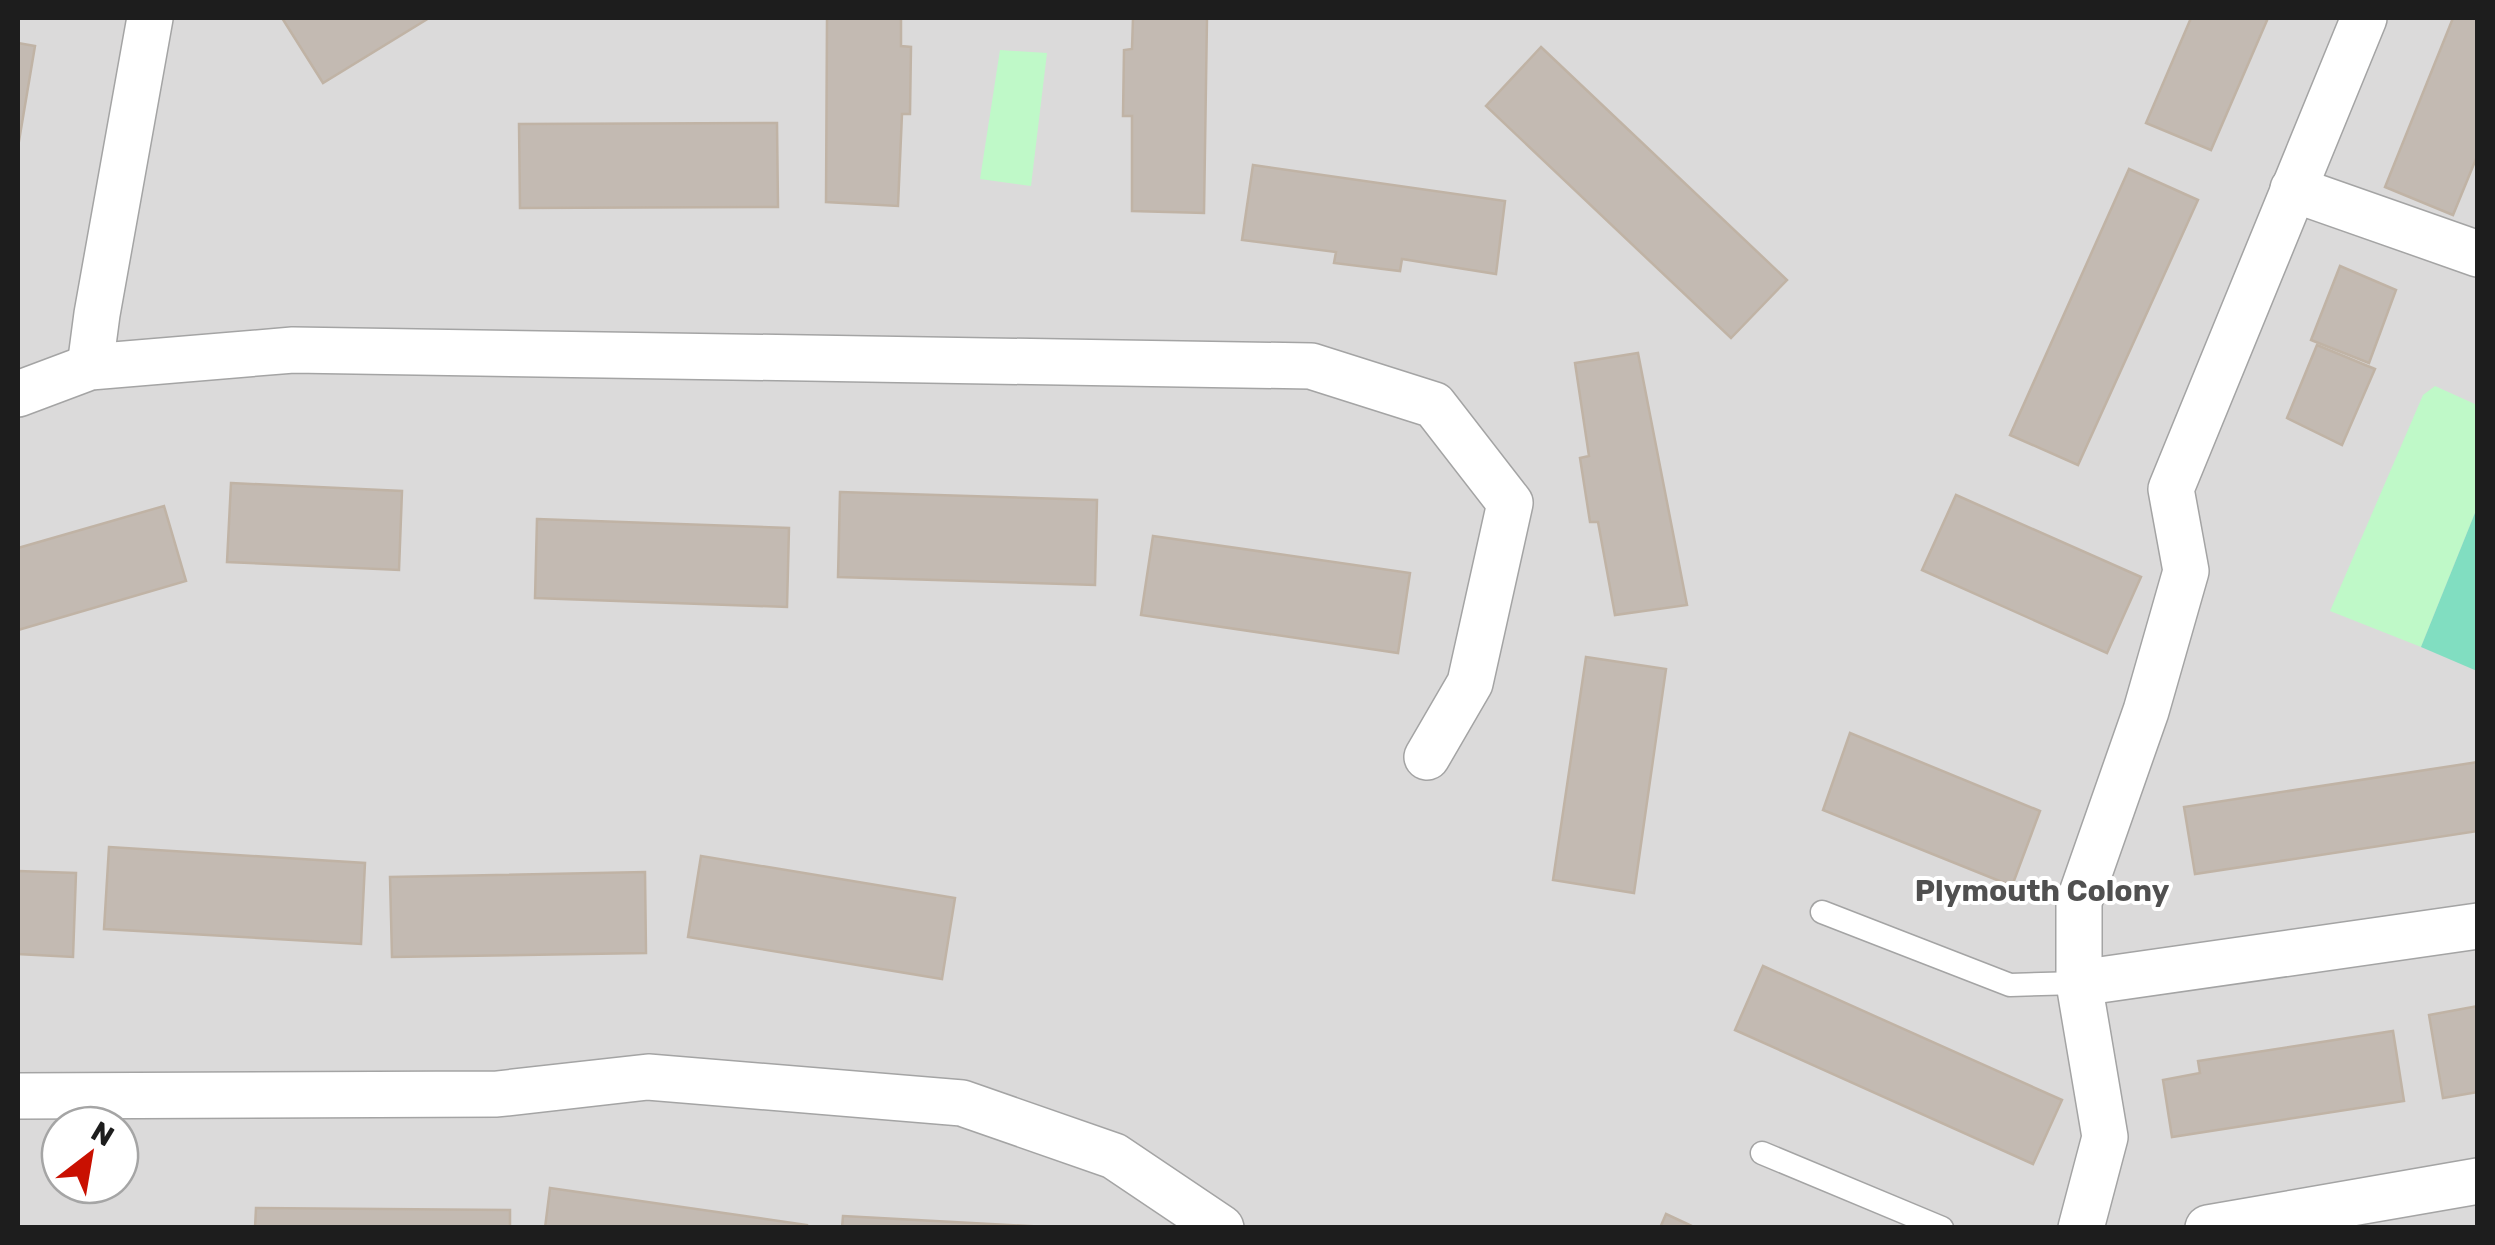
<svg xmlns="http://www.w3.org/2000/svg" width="2495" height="1245" font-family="Rubik,sans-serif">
<rect width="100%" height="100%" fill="#eeebe3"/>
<path fill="#dbdada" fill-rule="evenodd" d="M18 18H2477V1227H18ZM60 1125H120V1185H60Z"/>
<g fill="#bff9c8">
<path d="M1000 50 1047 53 1031 186 980 179Z"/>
<path d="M2435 386 2477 405V508L2421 647 2330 611 2423 395Z"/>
</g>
<path fill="#81dec1" d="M2477 508V671L2421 647Z"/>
<g fill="#c3bab2" stroke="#c0b3a5" stroke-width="2.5">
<path d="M282 18H429L323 83Z"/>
<path d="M827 18H901V46L911 47 910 114H902L898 206 826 202Z"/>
<path d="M1133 18H1207L1204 213 1132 211V116H1123L1124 50 1132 49Z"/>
<path d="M2191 18H2268L2211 150 2146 123Z"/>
<path d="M2453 18H2478V154L2453 215 2385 187Z"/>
<path d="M18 43 35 46 18 147Z"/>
<path d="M1541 47 1787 280 1731 338 1486 106Z"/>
<path d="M777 123 778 207 520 208 519 124Z"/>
<path d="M1253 165 1505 201 1496 274 1402 259 1400 271 1334 263 1336 252 1242 240Z"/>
<path d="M2129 169 2198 200 2078 465 2010 435Z"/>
<path d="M2340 266 2396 290 2369 363 2311 340Z"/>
<path d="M2317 345 2375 369 2342 445 2287 418Z"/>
<path d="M1638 353 1687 605 1615 615 1598 522H1590L1580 458 1589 456 1575 363Z"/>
<path d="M231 483 402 491 399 570 227 562Z"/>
<path d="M840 492 1097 500 1095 585 838 577Z"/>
<path d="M1956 495 2141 577 2107 653 1922 570Z"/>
<path d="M164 506 186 581 18 630V548Z"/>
<path d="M537 519 789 528 787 607 535 598Z"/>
<path d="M1153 536 1410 573 1398 653 1141 615Z"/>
<path d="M1586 657 1666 669 1634 893 1553 880Z"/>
<path d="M1850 733 2040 811 2012 886 1823 810Z"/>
<path d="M2478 762V831L2195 874 2184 807Z"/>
<path d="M109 847 365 863 361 944 104 929Z"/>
<path d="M701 856 955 898 942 979 688 937Z"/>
<path d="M18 871 76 873 73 957 18 954Z"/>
<path d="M645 872 646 953 392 957 390 877Z"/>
<path d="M1763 966 2062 1100 2033 1164 1735 1030Z"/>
<path d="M2478 1006V1092L2443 1098 2429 1015Z"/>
<path d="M2393 1031 2404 1101 2172 1137 2163 1080 2200 1073 2198 1061Z"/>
<path d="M550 1188 807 1225V1228H545Z"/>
<path d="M256 1208 510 1210V1228H255Z"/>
<path d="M1666 1214 1696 1228H1660Z"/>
<path d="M843 1216 1065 1228H842Z"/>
</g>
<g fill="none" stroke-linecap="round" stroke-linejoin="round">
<defs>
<g id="service">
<path d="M1822 912 2010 985 2079 983"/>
<path d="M1762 1153 1942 1228"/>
</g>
<g id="minor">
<path d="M2293 189 2478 254"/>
<path d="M90 367 97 314 150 18"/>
<path d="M18 394 90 367 293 350 1311 366 1434 405 1510 503 1470 683 1427 757"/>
<path d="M2079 983 2478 926"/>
<path d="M18 1096 497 1094 648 1077 962 1103 1114 1156 1221 1228"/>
<path d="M2081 1228 2105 1137 2079 983V902L2146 711 2186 571 2171 489 2364 18"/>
<path d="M2208 1228 2478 1181"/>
</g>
</defs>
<use href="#service" stroke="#a4a4a4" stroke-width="25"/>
<use href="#minor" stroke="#a4a4a4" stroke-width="48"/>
<use href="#service" stroke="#fff" stroke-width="22"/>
<use href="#minor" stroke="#fff" stroke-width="45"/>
</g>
<g text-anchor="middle" stroke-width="8" stroke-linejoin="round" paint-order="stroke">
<g font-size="30" font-weight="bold" fill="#505050" stroke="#fff">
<text x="2042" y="901">Plymouth Colony</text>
</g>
</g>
<rect width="2495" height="1245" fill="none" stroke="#1d1d1d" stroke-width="40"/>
<g transform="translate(90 1155) rotate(31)"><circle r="48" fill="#ffffff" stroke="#a5a5a5" stroke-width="2.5"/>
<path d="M0-8L18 38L0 25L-18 38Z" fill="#c91001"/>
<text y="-15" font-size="28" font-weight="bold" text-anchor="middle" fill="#1d1d1d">N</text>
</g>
</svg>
